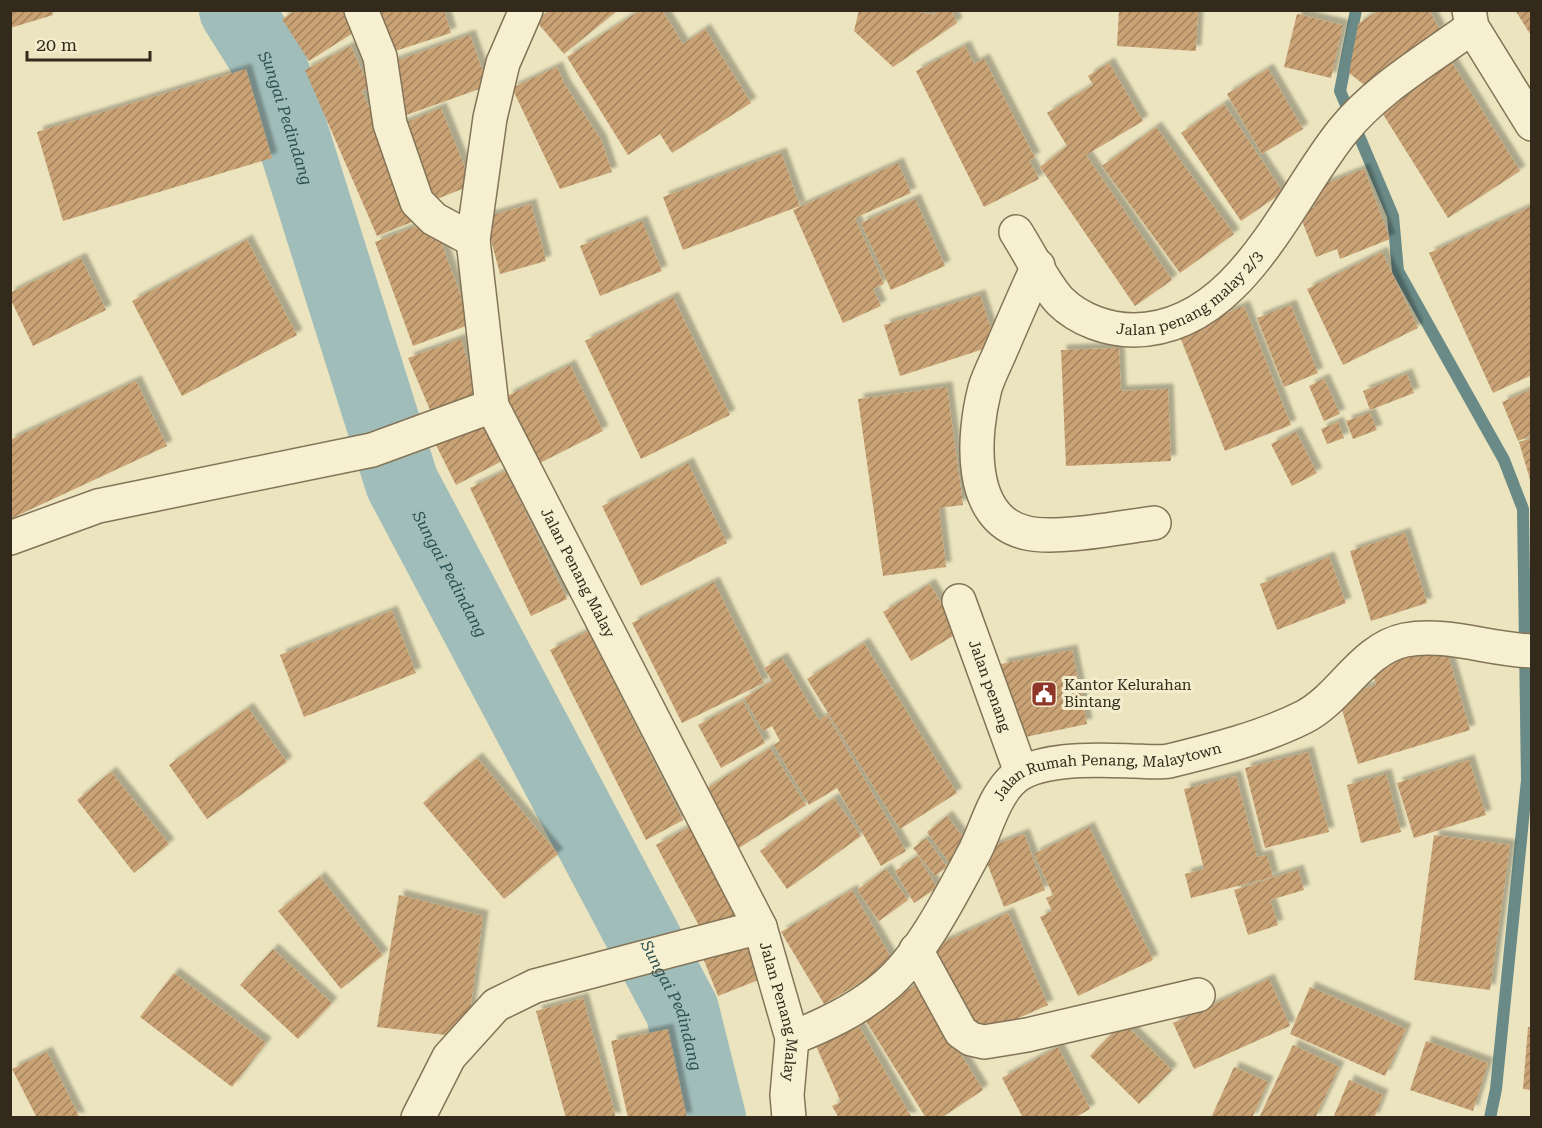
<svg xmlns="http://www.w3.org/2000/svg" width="1542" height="1128" font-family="'Roboto Serif',serif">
<defs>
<pattern id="building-hatch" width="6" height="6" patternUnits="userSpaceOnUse" patternTransform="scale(1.5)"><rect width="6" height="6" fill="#c9a275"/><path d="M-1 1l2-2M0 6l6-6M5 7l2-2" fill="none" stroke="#a4845f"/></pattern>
<filter id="shadow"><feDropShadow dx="5.5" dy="-5.5" stdDeviation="1.5" flood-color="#0004"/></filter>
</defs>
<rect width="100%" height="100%" fill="#ebe4be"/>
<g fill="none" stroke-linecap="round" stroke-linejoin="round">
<path stroke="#698a86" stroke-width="12" d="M1356 10 1340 91 1393 216 1398 271 1504 460 1523 509 1527 780 1496 1089 1490 1118"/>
<path stroke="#a1bdb9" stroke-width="74" id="s1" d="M236 10 270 64 402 483 682 1010 709 1118"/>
</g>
<g fill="url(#building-hatch)" filter="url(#shadow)">
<path d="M10 10H52L53 15 10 28Z"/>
<path d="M296 10H354L364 26 309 61 282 19Z"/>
<path d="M379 10H444L451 33 392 52Z"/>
<path d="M550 10H618L564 54 536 21Z"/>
<path d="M641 10H662L683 44 705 29 751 103 672 153 660 134 628 155 567 57Z"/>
<path d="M859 10H912L934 15 937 10H951L957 23 893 67 854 31Z"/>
<path d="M1119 10H1198L1196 51 1117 46Z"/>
<path d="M1379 10H1429L1440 30 1367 87 1349 73 1358 24Z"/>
<path d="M1515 10H1532V37Z"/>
<path d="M1297 14 1343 25 1331 78 1284 67Z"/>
<path d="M470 35 488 86 395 119 387 64Z"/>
<path d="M351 46 369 87 362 91 417 220 377 236 305 70Z"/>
<path d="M965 46 974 64 984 59 1035 158 1029 160 1039 179 984 207 916 71Z"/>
<path d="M1448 56 1520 171 1448 218 1376 103Z"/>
<path d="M1109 63 1143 121 1086 155 1172 280 1135 306 1040 167 1067 146 1047 113 1093 85 1088 76Z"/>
<path d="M557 67 565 85 601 140 612 172 560 189 512 88Z"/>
<path d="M246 69 272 158 63 221 37 132Z"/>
<path d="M1268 69 1303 129 1262 154 1227 94Z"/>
<path d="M1224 104 1283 192 1241 221 1181 133Z"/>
<path d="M441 108 472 185 427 203 397 126Z"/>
<path d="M1156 127 1234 234 1180 273 1102 166Z"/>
<path d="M781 153 800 206 683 250 663 197Z"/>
<path d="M898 163 911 193 855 218 884 284 873 289 881 306 843 323 793 210Z"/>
<path d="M1364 169 1390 239 1340 259 1337 249 1316 257 1299 213 1315 207 1309 190Z"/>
<path d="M915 199 945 266 891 290 861 223Z"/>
<path d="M531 204 546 261 500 274 485 217Z"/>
<path d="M1532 206V375L1493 393 1429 253Z"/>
<path d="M433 220 471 324 413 346 375 242Z"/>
<path d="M642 221 662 271 600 296 580 246Z"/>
<path d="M247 240 297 335 182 396 132 301Z"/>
<path d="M1382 252 1418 328 1343 365 1307 289Z"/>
<path d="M81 258 106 310 33 346 10 298V293Z"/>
<path d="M980 295 996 345 900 376 884 325Z"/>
<path d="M673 297 730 415 641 459 585 341Z"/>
<path d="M1291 305 1318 373 1284 387 1257 318Z"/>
<path d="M1244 306 1291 425 1225 451 1178 332Z"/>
<path d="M461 339 479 399 433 417 408 358Z"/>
<path d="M1119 348 1121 391 1168 389 1171 461 1066 466 1061 350Z"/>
<path d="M570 365 603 431 540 463 507 396Z"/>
<path d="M1407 374 1414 393 1370 410 1363 391Z"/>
<path d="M1324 379 1340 414 1324 421 1309 386Z"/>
<path d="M136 381 167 446 10 519V440Z"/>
<path d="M947 387 963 505 939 508 946 567 883 576 858 399Z"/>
<path d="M1532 389V435L1518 441 1502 402Z"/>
<path d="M482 413 506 459 456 485 433 439Z"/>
<path d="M1370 413 1377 430 1353 439 1346 421Z"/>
<path d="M1338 422 1344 438 1327 444 1321 429Z"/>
<path d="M1296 432 1317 473 1292 486 1271 444Z"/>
<path d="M1532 438V482L1531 483 1519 442Z"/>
<path d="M688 463 727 543 641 586 602 506Z"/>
<path d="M506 471 567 599 531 616 470 488Z"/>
<path d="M1405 533 1427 603 1371 621 1350 551Z"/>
<path d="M1329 557 1346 603 1277 630 1260 584Z"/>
<path d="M714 582 764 683 682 723 632 623Z"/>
<path d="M930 584 958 633 911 661 883 612Z"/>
<path d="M392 611 416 673 304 717 280 655Z"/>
<path d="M588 631 683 820 646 840 550 650Z"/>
<path d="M864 643 957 793 900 829 807 679Z"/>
<path d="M1445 645 1470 730 1358 764 1338 696 1376 685 1371 667Z"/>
<path d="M1072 650 1087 724 1016 739 1001 664Z"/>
<path d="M782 658 819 720 827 715 906 851 881 866 837 788 809 805 774 745 780 741 772 726 763 731 744 698 772 681 764 668Z"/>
<path d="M743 701 765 743 721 768 698 725Z"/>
<path d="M248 708 287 762 207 819 169 765Z"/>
<path d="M770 748 806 805 739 848 703 791Z"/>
<path d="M1308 752 1329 832 1265 848 1245 768Z"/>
<path d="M477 758 558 854 504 899 423 803Z"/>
<path d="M1469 760 1486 815 1414 838 1397 783Z"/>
<path d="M111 772 169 844 134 873 77 800Z"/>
<path d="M1386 774 1401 832 1361 843 1347 785Z"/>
<path d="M1236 776 1257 857 1267 855 1273 877 1191 898 1185 874 1204 869 1184 789Z"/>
<path d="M834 798 861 836 787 889 760 851Z"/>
<path d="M947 816 970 847 949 862 927 832Z"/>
<path d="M691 826 740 918 705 937 656 845Z"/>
<path d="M1089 827 1153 960 1078 996 1040 917 1052 911 1046 898 1053 895 1034 854Z"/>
<path d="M1024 834 1045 890 1004 907 982 850Z"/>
<path d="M1434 835 1510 845 1490 990 1414 980Z"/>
<path d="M926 838 947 867 935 876 913 848Z"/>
<path d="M918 856 937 888 914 903 895 871Z"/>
<path d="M886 869 908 900 879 921 857 890Z"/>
<path d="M1298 870 1304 890 1270 900 1278 925 1248 935 1234 890Z"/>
<path d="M320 877 383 955 341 989 278 911Z"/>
<path d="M852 890 894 963 824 1004 781 932Z"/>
<path d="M399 895 483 916 470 1011 446 1035 377 1027Z"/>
<path d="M1008 913 1048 1005 976 1037 935 946Z"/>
<path d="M747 941 761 979 718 996 703 958Z"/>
<path d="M273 949 332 1003 298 1039 240 985Z"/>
<path d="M174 973 266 1043 232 1087 140 1017Z"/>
<path d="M1269 979 1290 1026 1194 1069 1173 1023Z"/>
<path d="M917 984 983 1090 941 1118H926L864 1018Z"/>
<path d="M1310 987 1406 1029 1385 1076 1290 1034Z"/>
<path d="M583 998 616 1118H566L536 1011Z"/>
<path d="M1123 1022 1172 1070 1139 1104 1090 1056Z"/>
<path d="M857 1023 912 1118H839L832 1106 841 1102 816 1046Z"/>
<path d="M1528 1027H1532V1090L1523 1089Z"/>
<path d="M668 1029 687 1118H628L611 1041Z"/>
<path d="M1426 1041 1488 1063 1473 1111 1410 1090Z"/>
<path d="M1293 1045 1339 1067 1315 1118H1259Z"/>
<path d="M1058 1047 1090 1109 1074 1118H1023L1002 1078Z"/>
<path d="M47 1052 80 1118H37L12 1069Z"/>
<path d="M1234 1067 1268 1082 1252 1118H1211Z"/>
<path d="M1349 1080 1383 1095 1374 1118H1333Z"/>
</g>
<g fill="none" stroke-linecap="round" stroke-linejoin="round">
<defs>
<g id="street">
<path d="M361 10 380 57 390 124 417 202 434 219 473 240"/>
<path id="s2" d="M526 10 503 63 490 118 473 240 492 406 760 927 792 1038 787 1095 789 1118"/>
<path d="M1469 10 1472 27 1532 124"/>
<path id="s3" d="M1016 232C1029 252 1044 284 1060 301 1079 320 1108 330 1134 330 1239 329 1286 202 1342 132 1376 89 1429 59 1472 27"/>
<path d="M1038 266C1025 294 1013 322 1001 350 996 362 989 375 985 388 973 434 966 520 1027 533 1057 540 1123 527 1154 523"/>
<path d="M10 538 98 506 372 450 492 406"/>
<path id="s4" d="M959 601 1021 772"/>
<path d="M916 950 961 1032 971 1039 984 1042 1027 1035 1198 995"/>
<path id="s5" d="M792 1038C825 1025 857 1010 884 987 920 958 953 892 975 851 986 829 993 800 1010 782 1033 756 1100 760 1133 761 1144 761 1158 763 1169 761 1214 750 1262 738 1304 717 1341 698 1362 649 1405 640 1447 632 1490 650 1532 651"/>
<path d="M418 1118 449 1057 496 1005 535 986 760 927"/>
</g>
</defs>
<use href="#street" stroke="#837457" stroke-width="36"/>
<use href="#street" stroke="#f7f0d0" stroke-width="33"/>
</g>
<defs>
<symbol id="civic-square" viewBox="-11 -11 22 22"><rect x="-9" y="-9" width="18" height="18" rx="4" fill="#8f362a" stroke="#f3edcd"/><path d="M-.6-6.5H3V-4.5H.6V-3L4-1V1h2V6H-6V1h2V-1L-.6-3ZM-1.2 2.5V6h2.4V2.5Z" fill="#fff"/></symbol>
</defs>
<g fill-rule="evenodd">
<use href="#civic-square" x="1029" y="679" width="30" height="30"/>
</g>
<g text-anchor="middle" stroke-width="6" stroke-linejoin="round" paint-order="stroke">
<g font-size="15" fill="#332a1c" stroke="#f3edcd">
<text dy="5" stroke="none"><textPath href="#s3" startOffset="231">Jalan penang malay 2/3</textPath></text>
<text dy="5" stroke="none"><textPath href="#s2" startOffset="592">Jalan Penang Malay</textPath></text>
<text dy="5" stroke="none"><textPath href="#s4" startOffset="90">Jalan penang</textPath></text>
<text dy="5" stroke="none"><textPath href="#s5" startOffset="446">Jalan Rumah Penang, Malaytown</textPath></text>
<text dy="5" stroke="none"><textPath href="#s2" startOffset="1078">Jalan Penang Malay</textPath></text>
</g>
<g font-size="15" fill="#332a1c" stroke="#f3edcd" text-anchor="start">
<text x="1064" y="690">Kantor Kelurahan<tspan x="1064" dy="17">Bintang</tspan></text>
</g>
<g font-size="16" font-style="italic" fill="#2b5052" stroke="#f3edcd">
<text dy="6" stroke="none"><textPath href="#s1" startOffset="120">Sungai Pedindang</textPath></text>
<text dy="6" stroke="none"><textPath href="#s1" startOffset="606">Sungai Pedindang</textPath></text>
<text dy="6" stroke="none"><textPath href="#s1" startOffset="1092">Sungai Pedindang</textPath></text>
</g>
</g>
<rect width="1542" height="1128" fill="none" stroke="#332a1c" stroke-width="24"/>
<path d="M27 51v9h123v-9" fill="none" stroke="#332a1c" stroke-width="3"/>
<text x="36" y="51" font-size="18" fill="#332a1c" stroke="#f3edcd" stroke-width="4.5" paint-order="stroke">20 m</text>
</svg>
